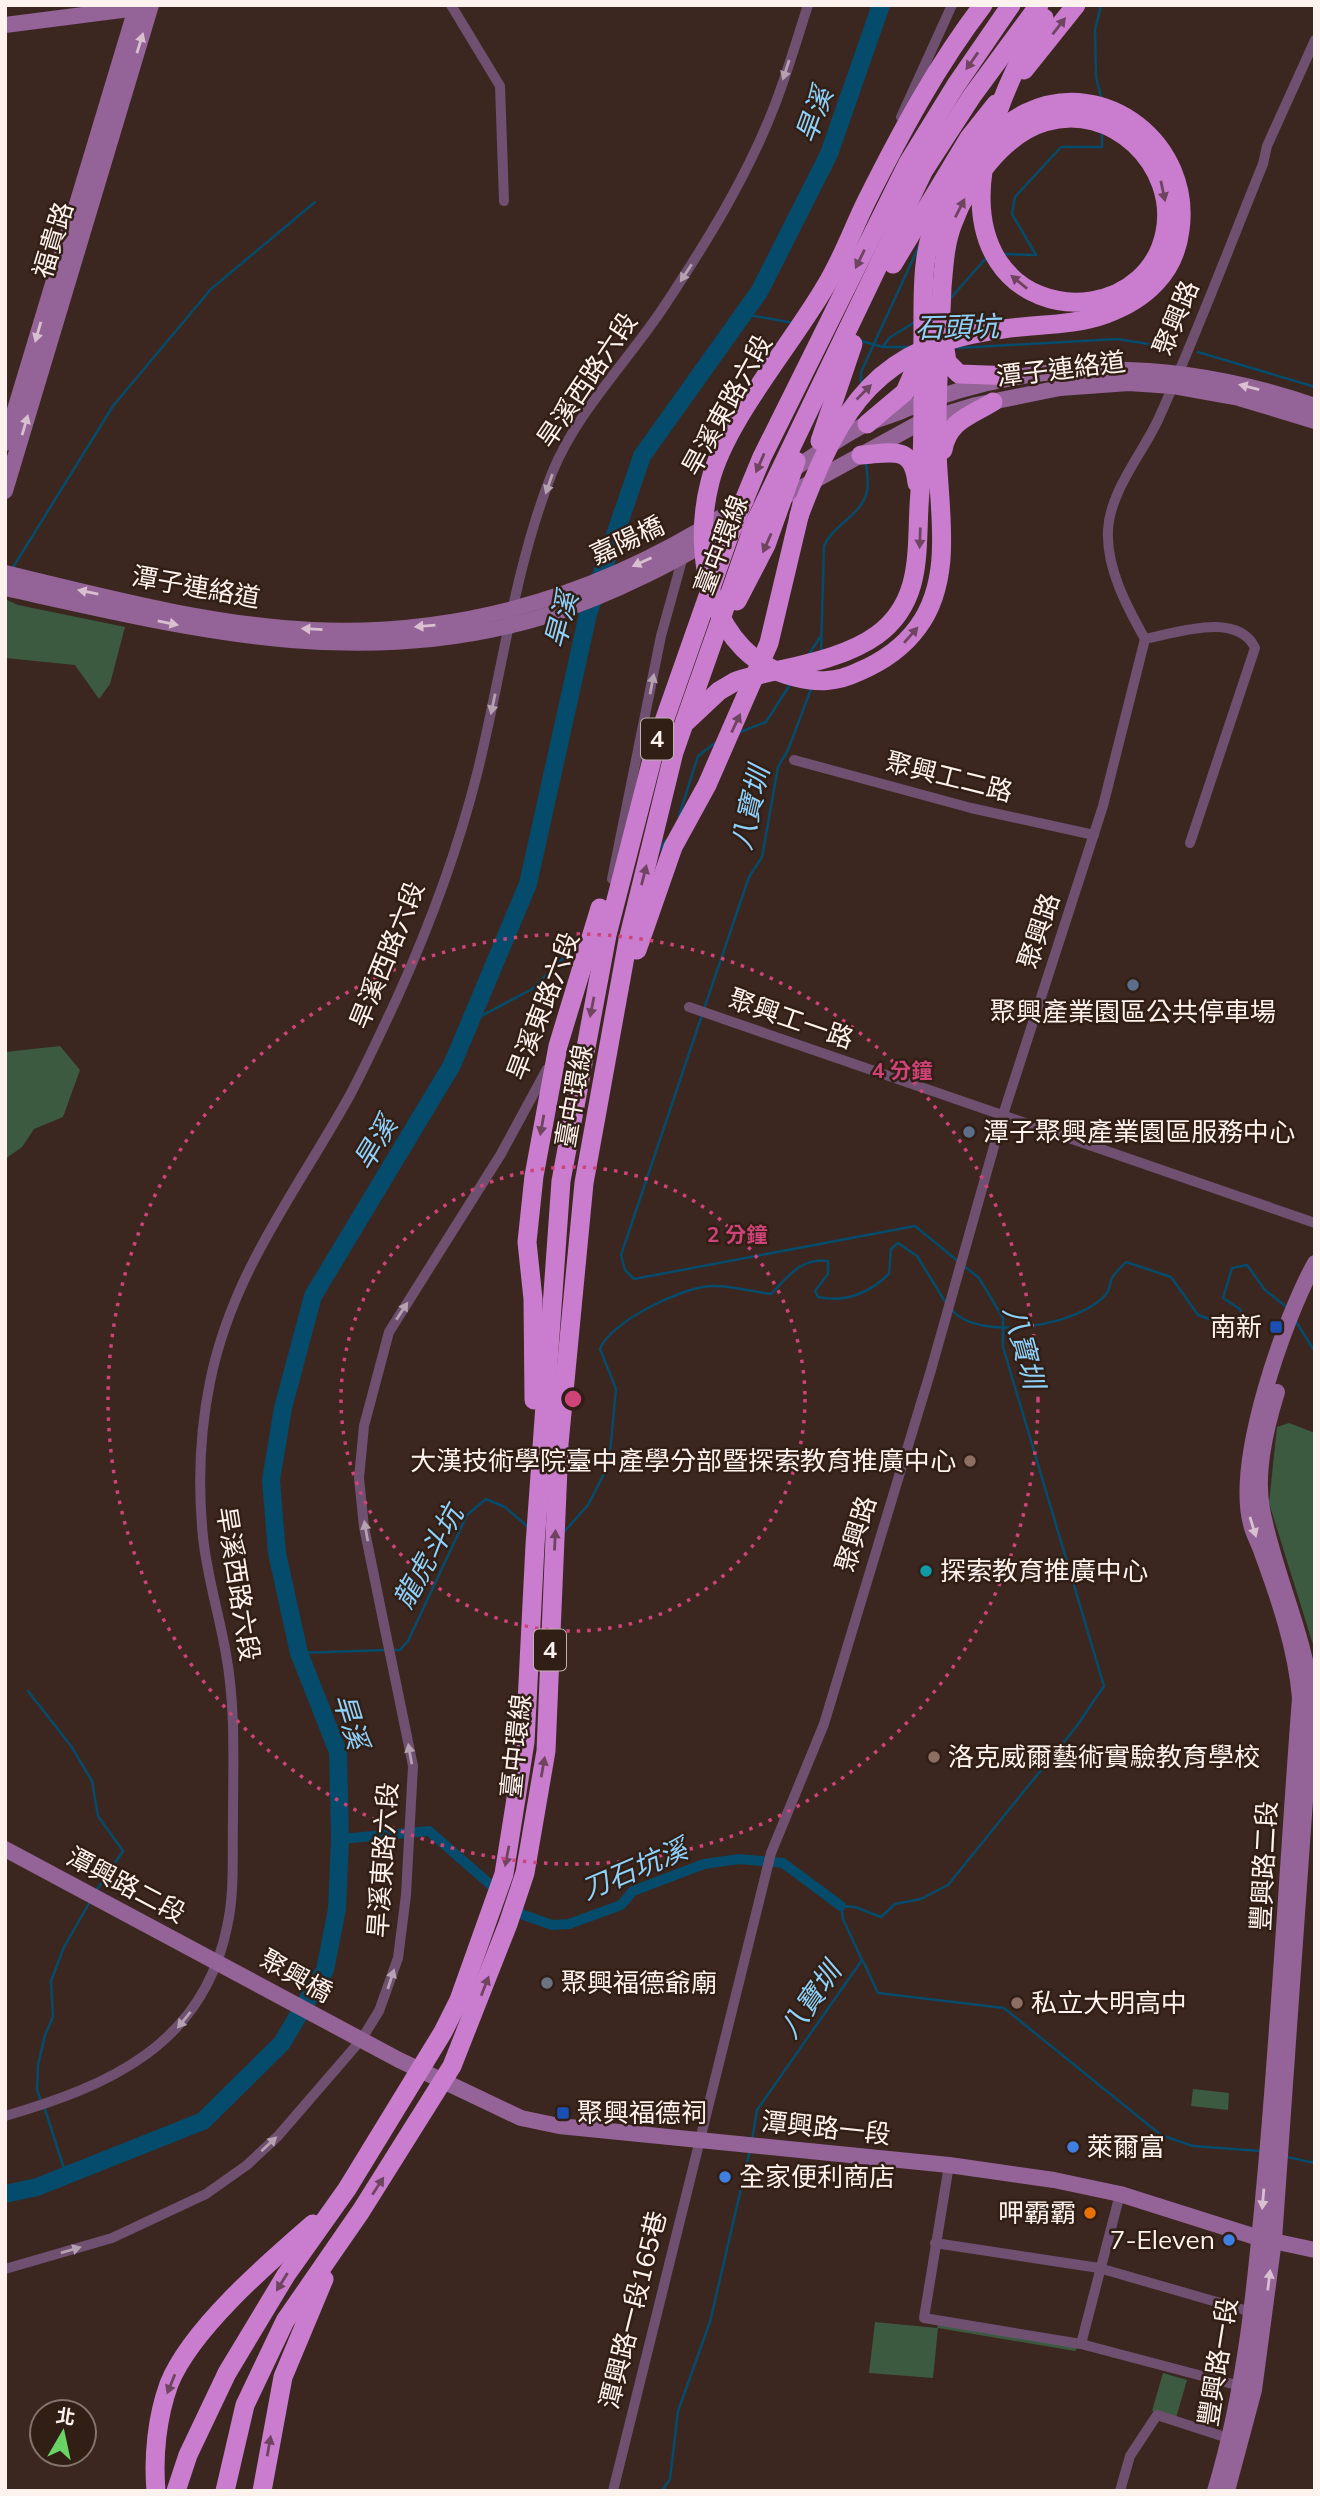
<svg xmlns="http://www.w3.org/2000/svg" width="1320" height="2496" font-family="Mulish,'Noto Sans TC',sans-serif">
<rect width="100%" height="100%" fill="#3b271f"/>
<g fill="#3c5a40">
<path d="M5 599 18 605 125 627 110 684 99 699 75 665 5 658Z"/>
<path d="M60 1046 80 1070 63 1117 34 1129 22 1147 5 1159V1052Z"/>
<path d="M1289 1423 1315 1433V1651L1269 1503 1277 1427Z"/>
<path d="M1193 2089 1229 2093 1228 2110 1191 2106Z"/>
<path d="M940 2320 1081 2344 1075 2351 938 2328 933 2378 869 2373 875 2322 937 2328Z"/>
<path d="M1163 2373 1187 2380 1176 2418 1152 2411Z"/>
</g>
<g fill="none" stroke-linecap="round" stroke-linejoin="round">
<g stroke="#054b6b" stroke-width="2.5">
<path d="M1101 5 1095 30 1096 77 1102 101"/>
<path d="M1003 254 1036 255 1012 214 1015 197 1061 147H1102V132"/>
<path d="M950 299 987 257"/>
<path d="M743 314 794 323"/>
<path d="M861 341 883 347H910"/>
<path d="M883 347 889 338 915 322"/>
<path d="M958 348 1117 339 1174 348"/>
<path d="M1198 352 1315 387"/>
<path d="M861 384V372L919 246"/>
<path d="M12 569 113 406 211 289 315 202"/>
<path d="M821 653 824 546C833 524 862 516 867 491 869 483 867 472 866 463"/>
<path d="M809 654 821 636"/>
<path d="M740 732 766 722 791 683"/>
<path d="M679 816 698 756 715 743"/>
<path d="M658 852 666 840"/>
<path d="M704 1009 749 877 762 857 778 767 788 750 811 689"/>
<path d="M702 1015 621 1255 625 1270 634 1279 915 1226 959 1262"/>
<path d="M470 1022 532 989 581 941"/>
<path d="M952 1310C980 1343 1083 1325 1107 1293 1110 1289 1110 1282 1112 1278 1115 1272 1122 1267 1126 1262L1171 1277 1198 1315 1225 1325 1243 1318 1240 1309 1223 1298 1232 1268 1247 1265 1265 1290 1288 1308"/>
<path d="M1295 1320 1315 1352"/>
<path d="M564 1532 588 1505 609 1464 616 1389 600 1349C610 1322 682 1287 711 1286 730 1285 752 1292 771 1294 788 1276 802 1257 828 1261V1274L815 1291 818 1297C845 1303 869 1293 889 1274L891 1249 898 1243 917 1256 946 1303"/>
<path d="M393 1650H400L408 1641 467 1515 486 1499 505 1507 528 1527"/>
<path d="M299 1653 387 1650"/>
<path d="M28 1691 71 1746 92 1781 98 1816 123 1851 96 1891"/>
<path d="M863 1961 878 1993 1004 2008 1161 2135 1193 2146 1260 2151"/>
<path d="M41 2100 37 2090 38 2065 45 2035 53 2017 51 1981 64 1947 91 1900"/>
<path d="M44 2106 66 2175"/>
<path d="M752 2140 757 2110 862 1960 843 1919 841 1906 855 1907 881 1917 895 1904 921 1899 948 1885 1076 1727 1104 1686 1003 1347V1318L979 1278 964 1266"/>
<path d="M1287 2157 1315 2163"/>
<path d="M662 2491 670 2479 678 2411 710 2322 750 2150"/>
</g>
<g stroke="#054b6b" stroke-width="10">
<path d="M340 1839 429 1831 500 1893"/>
<path d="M512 1905 521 1914 552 1925 569 1924 621 1905 633 1891 704 1864 739 1859 783 1863 841 1906"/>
</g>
<path stroke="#054b6b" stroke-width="18" d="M5 2194 37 2187 203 2121 282 2043 325 1970 337 1909 340 1839 338 1752 299 1653 277 1553 271 1480 283 1408 313 1296 452 1065 528 884 588 614 642 456 759 292 829 154 881 5"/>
<g stroke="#6f5071" stroke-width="10">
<path d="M451 5 500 86 504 201"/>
<path d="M901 117 952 5"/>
<path d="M1145 639C1176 633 1238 611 1255 648L1190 843"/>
<path d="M794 760 971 808 1094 835"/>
<path d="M612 879 661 636 684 553"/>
<path d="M689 1007 1315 1223"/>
<path d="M5 2116C109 2086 203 2045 227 1927 235 1892 232 1856 233 1820 233 1764 236 1709 226 1654 219 1614 207 1576 203 1537 198 1487 200 1431 210 1382 232 1272 297 1191 350 1095 367 1063 382 1030 397 998 429 927 458 849 477 774 502 674 514 569 552 473 577 411 629 360 665 305 706 243 747 177 774 107 787 74 797 39 808 5"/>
<path d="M949 2165 924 2318 1081 2344 1244 2387"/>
<path d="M935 2243 1099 2268 1255 2313"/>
<path d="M5 2269 112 2238 206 2194 247 2165 278 2136 361 2040 379 2011 398 1958 406 1895 413 1766 364 1527 359 1478 364 1426 389 1332 501 1154 547 1069"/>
<path d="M1081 2344 1120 2194"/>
<path d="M613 2491 771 1853 824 1724 931 1370 1002 1118 1103 806 1145 639C1127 607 1106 568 1108 530 1110 491 1142 454 1158 420 1196 336 1228 250 1263 164L1267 146 1315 40"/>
<path d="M1120 2491 1130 2456 1157 2415 1234 2440"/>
</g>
<g stroke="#946397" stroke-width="16">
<path d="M5 25 145 7"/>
<path d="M5 443 137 5"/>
<path d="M787 473C813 457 837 439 864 425 877 419 891 416 904 410 1037 354 1180 359 1315 406"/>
<path d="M5 491 151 5"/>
<path d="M777 501 923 421 976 405 1060 388 1129 383 1172 386 1239 398 1315 421"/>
<path d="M5 573C105 597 209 625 312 630 470 637 616 589 746 501"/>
<path d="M5 588C187 628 361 673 545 616 613 595 676 561 737 525"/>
<path d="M5 1849 399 2060 521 2118 559 2126 949 2165 1054 2180 1120 2194 1259 2238 1315 2250"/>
<path d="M1215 2491C1247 2385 1256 2277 1266 2167 1280 2011 1288 1854 1300 1698 1296 1649 1279 1599 1262 1553 1259 1543 1253 1534 1251 1524 1234 1461 1284 1319 1315 1263"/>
<path d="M1227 2491 1254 2390 1274 2240 1312 1701C1305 1634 1274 1574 1262 1509 1255 1472 1266 1427 1277 1392"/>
</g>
<g stroke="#ca7dcf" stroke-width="19">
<path d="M983 5C937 65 901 132 867 200 853 228 842 260 825 287 792 344 725 421 710 482 691 555 710 657 795 677 818 683 837 682 858 672 882 662 902 649 918 627 955 577 938 506 937 449 936 394 940 341 942 287 944 265 945 243 953 223 967 184 1004 134 1045 122 1112 101 1178 166 1165 232 1150 311 1041 327 998 261 954 193 1006 77 1044 18"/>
<path d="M1024 70 1076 5"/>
<path d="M893 264 969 138 996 104"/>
<path d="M944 343 947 362 959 374 1015 376"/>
<path d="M867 424 905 392 918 362"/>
<path d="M820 441 853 344"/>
<path d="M943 450C948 421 970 416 993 402"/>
<path d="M861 455C891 453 913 444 917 483"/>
<path d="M737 601 766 545 796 461"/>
<path d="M687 721 719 691 736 681C781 667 838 663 877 635 926 599 915 544 920 492 925 440 922 388 923 336 923 292 921 252 939 211 958 170 984 134 1026 113 1106 75 1192 145 1180 230 1175 273 1145 300 1106 314 1073 326 1037 324 1003 329 877 345 841 406 799 516"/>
<path d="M637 950 673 847 707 785 769 643 802 504"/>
<path d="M534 1400 533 1299 527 1242 534 1176 558 1046 600 908"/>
<path d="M156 2491C153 2456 157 2417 169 2384 191 2329 268 2263 313 2224"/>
<path d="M176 2491 188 2455 227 2373 286 2275 347 2189 443 2032 459 2000 504 1874 525 1742 535 1545 561 1181 607 935 656 744 728 539 762 457 908 163 956 85 1011 5"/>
<path d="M225 2491 245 2405 285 2321 361 2211 452 2066 508 1924 525 1873 546 1751 559 1444 584 1183 628 940 674 752 754 525 924 170 972 96 1039 5"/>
<path d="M262 2491 283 2377 324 2279"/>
</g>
</g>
<defs><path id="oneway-solid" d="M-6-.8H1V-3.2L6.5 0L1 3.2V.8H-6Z" transform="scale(1.75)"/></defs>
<g fill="#6e445f">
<use href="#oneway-solid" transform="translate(1059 26) rotate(-52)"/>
<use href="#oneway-solid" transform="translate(972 61) rotate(125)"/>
<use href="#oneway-solid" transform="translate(1163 191) rotate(78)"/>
<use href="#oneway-solid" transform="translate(960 208) rotate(-63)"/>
<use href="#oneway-solid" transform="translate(860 259) rotate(116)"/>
<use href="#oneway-solid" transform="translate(1019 282) rotate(-141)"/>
<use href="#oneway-solid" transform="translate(864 392) rotate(-45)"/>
<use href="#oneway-solid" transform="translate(760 463) rotate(114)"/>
<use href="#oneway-solid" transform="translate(920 538) rotate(92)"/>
<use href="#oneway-solid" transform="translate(767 543) rotate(114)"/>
<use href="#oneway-solid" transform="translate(911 635) rotate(-49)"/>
<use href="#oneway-solid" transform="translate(736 723) rotate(-65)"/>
<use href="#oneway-solid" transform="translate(644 875) rotate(-76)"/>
<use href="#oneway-solid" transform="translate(592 1007) rotate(101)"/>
<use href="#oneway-solid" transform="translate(542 1125) rotate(100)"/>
<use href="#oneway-solid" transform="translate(555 1540) rotate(-87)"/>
<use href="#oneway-solid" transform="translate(543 1767) rotate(-80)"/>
<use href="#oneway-solid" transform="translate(507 1856) rotate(101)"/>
<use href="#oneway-solid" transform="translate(485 1986) rotate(-69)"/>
<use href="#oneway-solid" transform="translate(378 2186) rotate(-57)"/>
<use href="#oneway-solid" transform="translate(282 2282) rotate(122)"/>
<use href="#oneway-solid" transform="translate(171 2384) rotate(112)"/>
<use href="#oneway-solid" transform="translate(269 2446) rotate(-80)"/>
</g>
<g fill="#d9c0d0">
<use href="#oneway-solid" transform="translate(140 43) rotate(-73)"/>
<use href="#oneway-solid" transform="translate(38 332) rotate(106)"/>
<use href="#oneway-solid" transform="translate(1249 387) rotate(-166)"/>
<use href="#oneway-solid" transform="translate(25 425) rotate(-74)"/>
<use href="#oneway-solid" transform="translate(642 562) rotate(156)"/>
<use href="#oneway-solid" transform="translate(88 592) rotate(-168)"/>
<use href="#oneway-solid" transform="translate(168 623) rotate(11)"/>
<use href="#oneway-solid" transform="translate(425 626) rotate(175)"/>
<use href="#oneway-solid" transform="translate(312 629) rotate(-177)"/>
<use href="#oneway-solid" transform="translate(1253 1527) rotate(73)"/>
<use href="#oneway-solid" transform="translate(1263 2199) rotate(95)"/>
<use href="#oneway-solid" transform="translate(1269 2280) rotate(-83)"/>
</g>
<g fill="#b6a1b0">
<use href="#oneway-solid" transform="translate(786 70) rotate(108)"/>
<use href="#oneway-solid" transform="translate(686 273) rotate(123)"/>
<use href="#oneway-solid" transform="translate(549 484) rotate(109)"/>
<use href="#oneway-solid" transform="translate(652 684) rotate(-79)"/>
<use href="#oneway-solid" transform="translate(493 704) rotate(102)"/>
<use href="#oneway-solid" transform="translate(402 1311) rotate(-57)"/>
<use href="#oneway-solid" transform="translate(366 1531) rotate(-100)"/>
<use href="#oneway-solid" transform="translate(410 1754) rotate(-100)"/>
<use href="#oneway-solid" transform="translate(391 1979) rotate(-72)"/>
<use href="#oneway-solid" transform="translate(184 2020) rotate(129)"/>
<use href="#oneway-solid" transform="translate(269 2144) rotate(-43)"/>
<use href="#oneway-solid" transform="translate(71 2250) rotate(-16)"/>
</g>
<g fill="none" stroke="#ce4478" stroke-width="3.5" stroke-dasharray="3.5 7">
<circle cx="573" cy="1399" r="232"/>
<circle cx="573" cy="1399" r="465"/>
</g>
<g fill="#5c6f8a" stroke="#311e15" stroke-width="2.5">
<circle cx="1133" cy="985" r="7"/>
<circle cx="969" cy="1132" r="7"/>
</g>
<g fill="#1a4fb4" stroke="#311e15" stroke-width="2.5">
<rect x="1269" y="1320" width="14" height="14" rx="3.5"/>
<rect x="556" y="2106" width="14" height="14" rx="3.5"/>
</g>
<g fill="#8d6e63" stroke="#311e15" stroke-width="2.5">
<circle cx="970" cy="1461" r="7"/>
<circle cx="934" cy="1757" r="7"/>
<circle cx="1017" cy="2003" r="7"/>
</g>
<circle fill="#0f9aa8" stroke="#311e15" stroke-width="2.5" cx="926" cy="1571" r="7"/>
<circle fill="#6b7280" stroke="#311e15" stroke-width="2.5" cx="547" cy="1983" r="7"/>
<g fill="#3f7fe0" stroke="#311e15" stroke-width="2.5">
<circle cx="1073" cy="2147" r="7"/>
<circle cx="725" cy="2177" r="7"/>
<circle cx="1229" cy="2240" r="7"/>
</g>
<circle fill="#e8710a" stroke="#311e15" stroke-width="2.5" cx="1090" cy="2213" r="7"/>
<g text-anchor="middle" stroke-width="5" stroke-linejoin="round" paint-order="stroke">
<g fill="#311e15" stroke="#c0b2ad" stroke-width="2">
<rect x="641" y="718.5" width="32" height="41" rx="5"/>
<rect x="534" y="1629.5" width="32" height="41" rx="5"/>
</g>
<g font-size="24" font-weight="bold" fill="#fef2ee">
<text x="657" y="747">4</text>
<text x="550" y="1658">4</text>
</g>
<g font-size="26" fill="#fef2ee" stroke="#311e15">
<text transform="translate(53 240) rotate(-73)" y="9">福貴路</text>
<text transform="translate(1176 318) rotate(-68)" y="9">聚興路</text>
<text transform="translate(1061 369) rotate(-7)" y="9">潭子連絡道</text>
<text transform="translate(587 380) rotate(-56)" y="9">旱溪西路六段</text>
<text transform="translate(727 405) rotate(-61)" y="9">旱溪東路六段</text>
<text transform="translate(627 540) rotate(-25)" y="9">嘉陽橋</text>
<text transform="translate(721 545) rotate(-69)" y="9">臺中環線</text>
<text transform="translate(196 587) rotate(10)" y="9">潭子連絡道</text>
<text transform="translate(949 777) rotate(14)" y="9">聚興工二路</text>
<text transform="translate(1039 931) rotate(-72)" y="9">聚興路</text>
<text transform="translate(387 955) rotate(-68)" y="9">旱溪西路六段</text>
<text transform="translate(543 1006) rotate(-69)" y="9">旱溪東路六段</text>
<text transform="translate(791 1019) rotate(19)" y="9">聚興工一路</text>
<text transform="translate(574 1096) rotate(-80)" y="9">臺中環線</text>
<text transform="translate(856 1534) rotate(-73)" y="9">聚興路</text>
<text transform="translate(238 1584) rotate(81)" y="9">旱溪西路六段</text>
<text transform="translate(516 1746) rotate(-84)" y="9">臺中環線</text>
<text transform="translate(383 1860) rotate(-86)" y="9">旱溪東路六段</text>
<text transform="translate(1264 1866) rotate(-87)" y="9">豐興路二段</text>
<text transform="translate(126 1885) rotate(28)" y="9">潭興路二段</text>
<text transform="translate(296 1976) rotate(29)" y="9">聚興橋</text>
<text transform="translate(826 2128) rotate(6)" y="9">潭興路一段</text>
<text transform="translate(633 2310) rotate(-76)" y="9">潭興路一段165巷</text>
<text transform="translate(1218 2362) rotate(-81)" y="9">豐興路一段</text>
</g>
<g font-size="26" fill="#fef2ee" stroke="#311e15" text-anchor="start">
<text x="1133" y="1021" text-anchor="middle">聚興產業園區公共停車場</text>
<text x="983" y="1141">潭子聚興產業園區服務中心</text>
<text x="1262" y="1336" text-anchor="end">南新</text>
<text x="956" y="1470" text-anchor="end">大漢技術學院臺中產學分部暨探索教育推廣中心</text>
<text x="940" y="1580">探索教育推廣中心</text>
<text x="948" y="1766">洛克威爾藝術實驗教育學校</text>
<text x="561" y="1992">聚興福德爺廟</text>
<text x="1031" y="2012">私立大明高中</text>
<text x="577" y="2122">聚興福德祠</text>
<text x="1087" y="2156">萊爾富</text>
<text x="739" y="2186">全家便利商店</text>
<text x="1076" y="2222" text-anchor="end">呷霸霸</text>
<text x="1215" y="2249" text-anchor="end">7-Eleven</text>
</g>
<g font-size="28" font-style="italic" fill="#8ed1fb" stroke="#311e15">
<text transform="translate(814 115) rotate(-70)" y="10">旱溪</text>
<text transform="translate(957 327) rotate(-1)" y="10">石頭坑</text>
<text transform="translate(561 620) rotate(-75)" y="10">旱溪</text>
<text transform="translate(750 808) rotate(-77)" y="10">八寶圳</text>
<text transform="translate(375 1143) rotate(-59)" y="10">旱溪</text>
<text transform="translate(1024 1347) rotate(75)" y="10">八寶圳</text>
<text transform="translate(428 1557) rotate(-61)" y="10">龍虎斗坑</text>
<text transform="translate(351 1721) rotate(73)" y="10">旱溪</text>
<text transform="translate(634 1869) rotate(-23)" y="10">刀石坑溪</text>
<text transform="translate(810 2000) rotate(-55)" y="10">八寶圳</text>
</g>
</g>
<circle cx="573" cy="1399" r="10" fill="#ce4478" stroke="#311e15" stroke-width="3.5"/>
<g font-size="21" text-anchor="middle" font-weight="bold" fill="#ce4478" stroke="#311e15" stroke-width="5" stroke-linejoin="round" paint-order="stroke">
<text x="902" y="1078">4 分鐘</text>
<text x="737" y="1242">2 分鐘</text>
</g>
<rect width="1320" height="2496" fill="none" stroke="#fef2ee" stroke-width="14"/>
<g transform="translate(63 2433) rotate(9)"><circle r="33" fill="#311e15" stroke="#83736c" stroke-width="2"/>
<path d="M0-5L12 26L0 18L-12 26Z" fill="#69d464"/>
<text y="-10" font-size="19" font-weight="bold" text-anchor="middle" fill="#fef2ee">北</text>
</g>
</svg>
